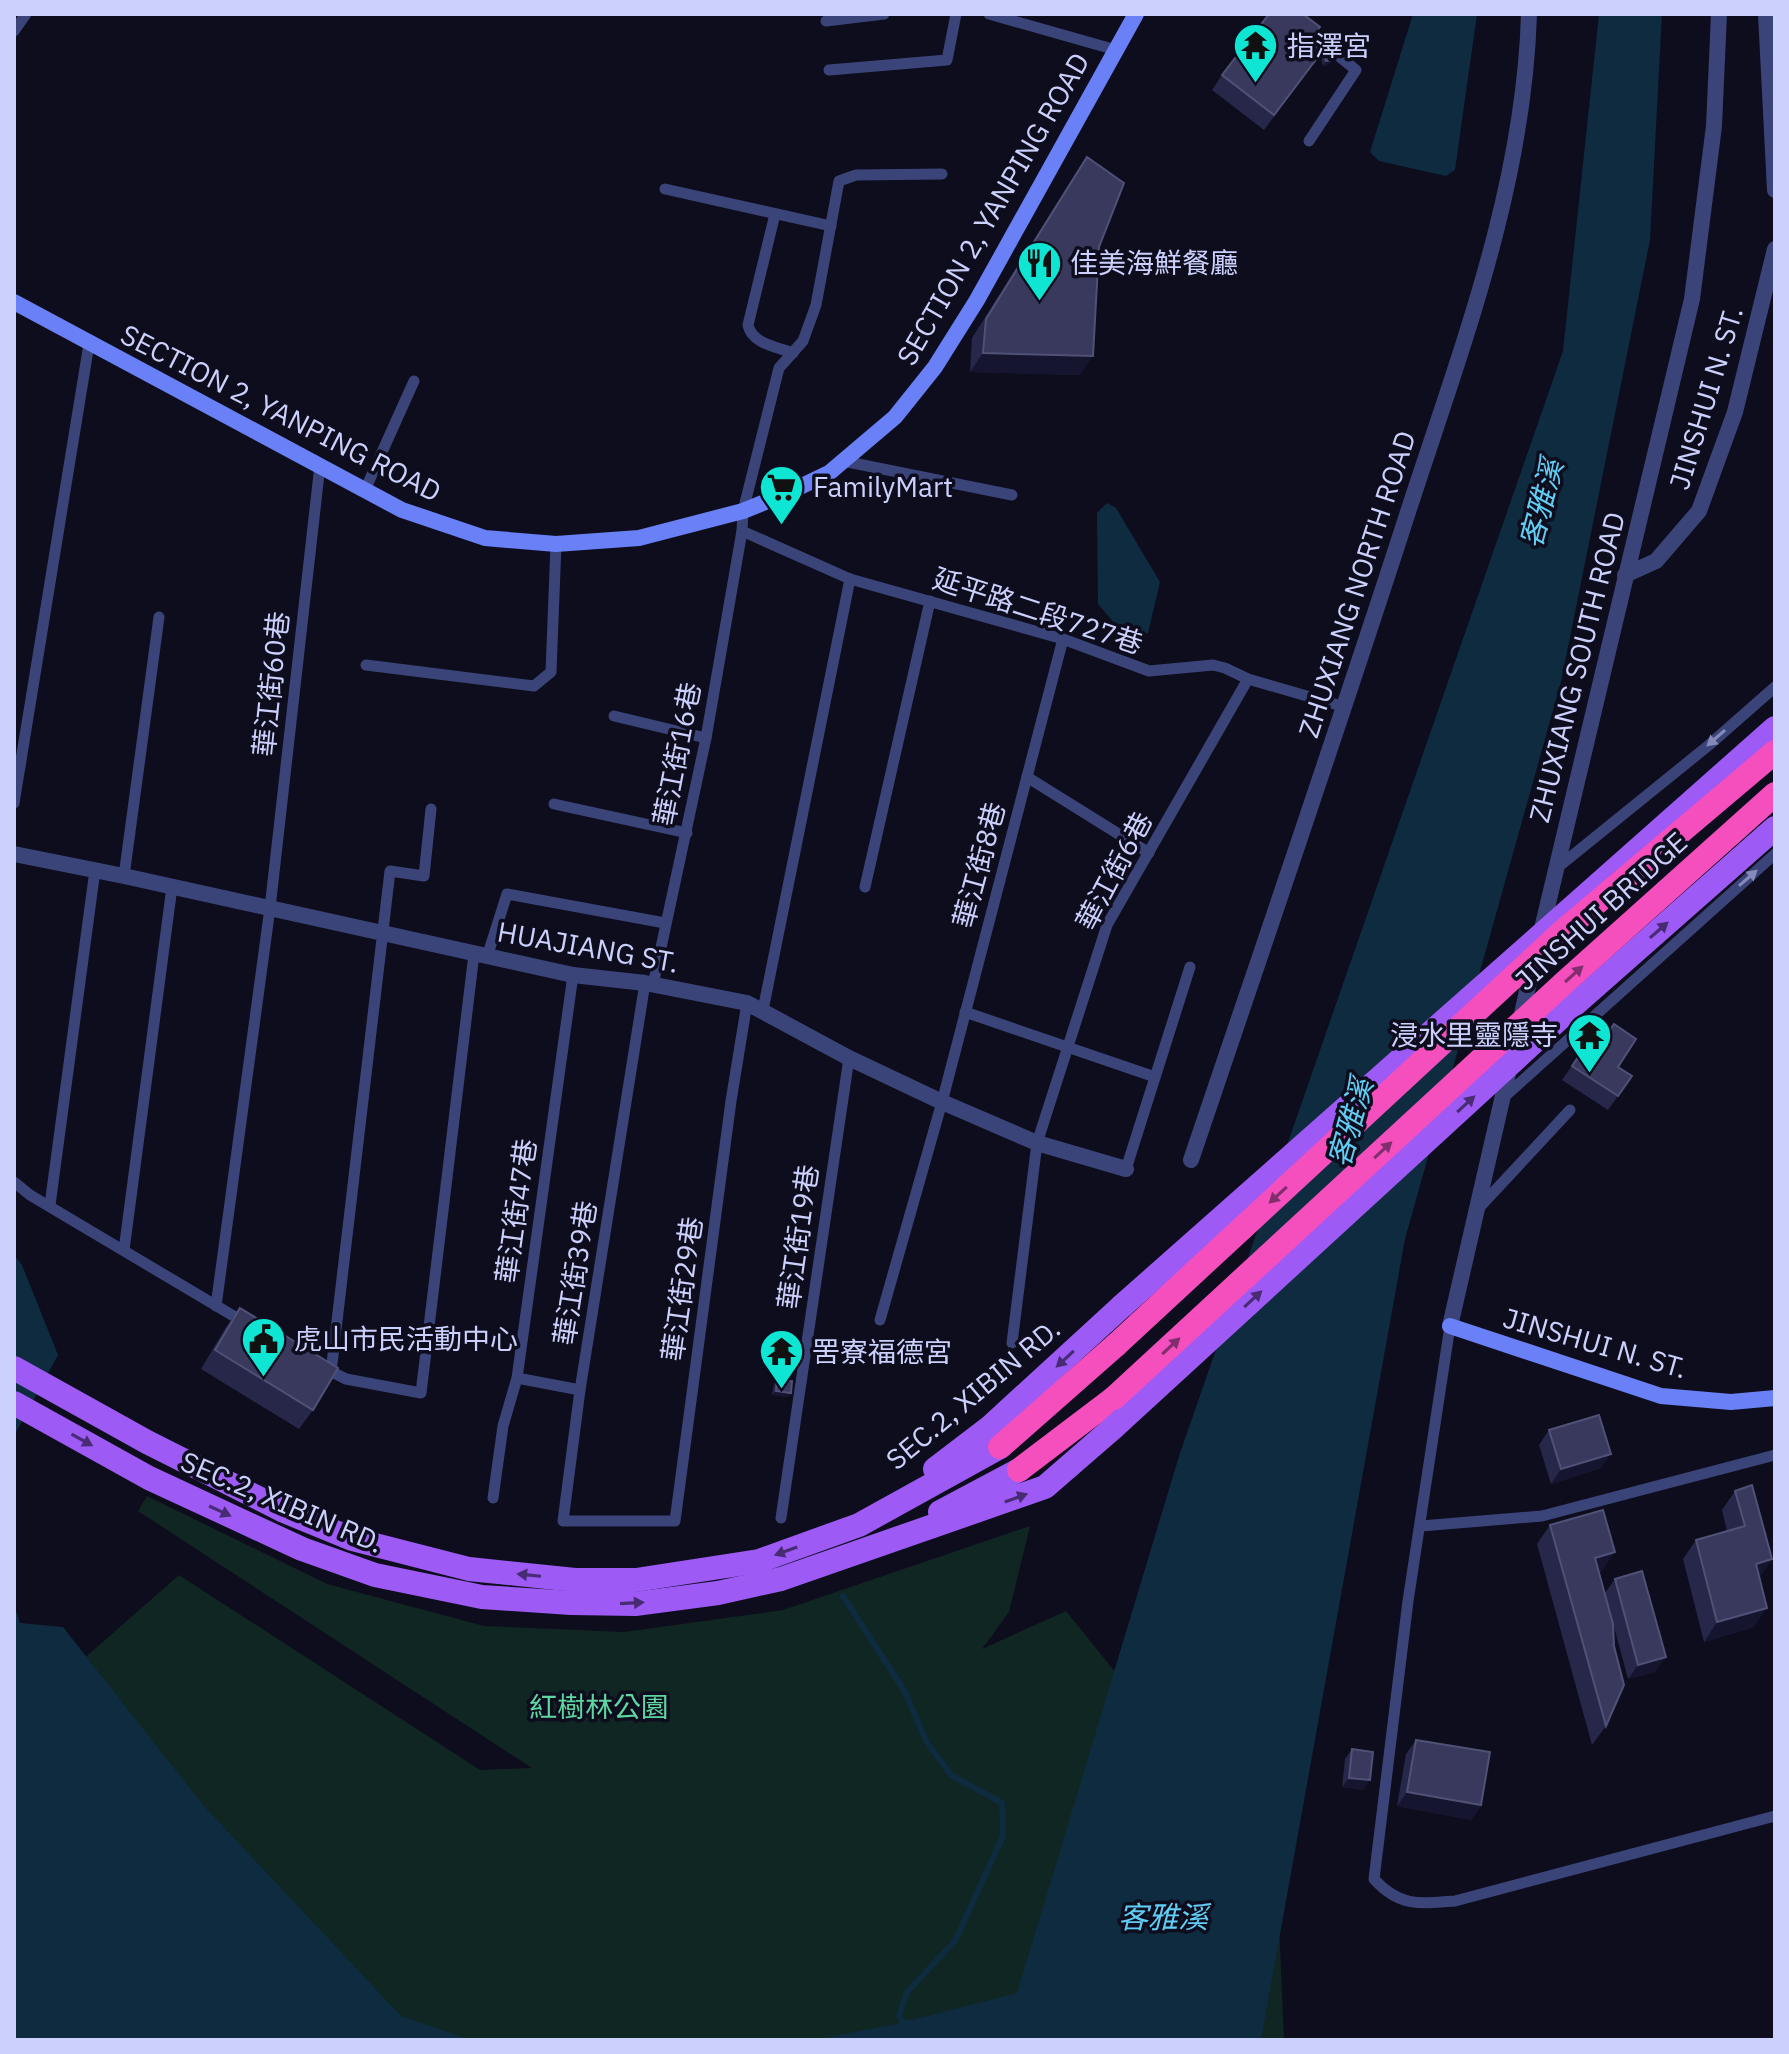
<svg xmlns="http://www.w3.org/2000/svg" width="1789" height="2054" font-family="'IBM Plex Sans','Noto Sans TC',sans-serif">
<rect width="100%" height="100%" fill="#0d0d1d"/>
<path fill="#102622" d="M147 1496 327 1584 484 1626 624 1632 783 1610 1030 1526 1009 1612 982 1649 1066 1611 1167 1736 1279 1922 1284 2040H14L39 1698 179 1575 480 1770 532 1768 138 1511Z"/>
<g fill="#0e2b3f">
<path d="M1413 14H1477L1455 170 1446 176 1379 161 1370 152Z"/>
<path d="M1599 14H1662L1650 240 1561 682 1405 1239 1261 2040H813L892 2025 1017 1993 1180 1453 1563 351Z"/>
<path d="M1107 503 1116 508 1160 582 1148 633 1132 637 1115 624 1098 604 1097 513Z"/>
<path d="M14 1255 22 1265 58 1355 14 1436Z"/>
<path d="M14 1605 20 1623 63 1627 204 1806 401 2016 471 2040H14Z"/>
</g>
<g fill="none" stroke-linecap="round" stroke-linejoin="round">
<path stroke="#0e2b3f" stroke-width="6" d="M843 1596 905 1692 926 1741 951 1775 1002 1803 1003 1836 955 1941 907 1992 899 2016 902 2022 911 2023"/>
<g stroke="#3b4479" stroke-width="11">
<path d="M989 14 1116 50"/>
<path d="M826 21 884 14"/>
<path d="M14 31 26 14"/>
<path d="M829 70 947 60 956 14"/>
<path d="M1309 141 1356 70 1315 37"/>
<path d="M942 174 856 175 839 181 816 305 803 341 779 368 743 511 742 531 850 579 1063 639 1149 671 1213 665 1225 668 1248 679 1345 707"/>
<path d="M665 189 831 226"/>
<path d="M775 214 748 325C752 344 777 347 793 353"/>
<path d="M843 461 1012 495"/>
<path d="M365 490 414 381"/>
<path d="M366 665 534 686 551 672 556 544"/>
<path d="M614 716 706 738"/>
<path d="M1027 777 1149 853"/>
<path d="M14 803 89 344"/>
<path d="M554 804 687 833"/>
<path d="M1557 868 1709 745 1775 687"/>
<path d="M124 876 159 617"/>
<path d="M865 887 930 601"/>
<path d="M487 957 507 894 665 923"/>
<path d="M645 983 580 1390 563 1521H675L731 1101 747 1003"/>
<path d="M653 985 706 738 742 531"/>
<path d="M763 1010 850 579"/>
<path d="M965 1012 1155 1077"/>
<path d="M1503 1098 1775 854"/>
<path d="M1126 1169 1190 967"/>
<path d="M14 1182 30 1195 247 1324"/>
<path d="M50 1205 95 870"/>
<path d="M1477 1210 1570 1110"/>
<path d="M124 1250 172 887"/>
<path d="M216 1306 270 908 320 465"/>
<path d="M880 1320 942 1102 1063 639"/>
<path d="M1450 1326 1408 1601 1374 1879C1399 1907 1420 1904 1455 1901L1775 1816"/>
<path d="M1012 1343 1037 1143 1107 925 1248 679"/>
<path d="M324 1368 346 1379 421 1393 474 954"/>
<path d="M331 1372 390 871 424 876 431 809"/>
<path d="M517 1378 580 1390"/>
<path d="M493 1498 503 1426 517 1378 573 975"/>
<path d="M781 1518 849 1058"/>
<path d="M1421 1526 1542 1516 1775 1455"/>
</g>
<g stroke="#3b4479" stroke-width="16">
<path d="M1766 14 1775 190"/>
<path d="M1625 575 1656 561 1699 511 1735 412 1775 249"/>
<path d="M14 854 124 876 573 975 645 983 747 1003 849 1058 942 1102 1037 1143 1126 1169"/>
<path d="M1540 937 1692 299 1714 126 1719 14"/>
<path d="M1520 1023 1534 959"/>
<path d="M1191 1160C1264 944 1338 729 1408 512 1461 349 1524 187 1529 14"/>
<path d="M1450 1326 1510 1065"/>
</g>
<g stroke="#6980f6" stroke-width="16">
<path d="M14 302 402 510 485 538 556 544 639 538 743 511 785 494 829 473 895 417 935 367 977 300 1136 14"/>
<path d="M1450 1326 1661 1396 1731 1402 1775 1398"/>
</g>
<g stroke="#9e5af5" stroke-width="24">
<path d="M14 1368 147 1442 284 1511 352 1539 469 1569 575 1580H636L759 1561 859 1525 1000 1447"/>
<path d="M14 1403 149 1478 302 1549 375 1575 482 1597 571 1603 635 1604 718 1593 781 1579 1045 1487 1113 1428"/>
<path d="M935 1469 990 1427 1122 1306"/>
<path d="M940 1512 1019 1470"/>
</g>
<g stroke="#f44fbd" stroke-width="24">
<path d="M1000 1447 1116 1345"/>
<path d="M1019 1470 1114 1398"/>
</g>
<g stroke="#9e5af5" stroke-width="24">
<path d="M1122 1306 1775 728"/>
<path d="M1113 1428 1573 1006 1775 828"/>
</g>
<g stroke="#f44fbd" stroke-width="24">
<path d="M1116 1345 1562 932 1775 752"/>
<path d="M1114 1398 1565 982 1775 794"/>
</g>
</g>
<g fill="#27274a">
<path d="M1314 35 1327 45 1264 130 1212 90 1222 75Z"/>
<path d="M1324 53 1329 65 1323 66 1321 58Z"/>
<path d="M1087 157 1099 247 1080 375 970 372 972 338 1074 176Z"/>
<path d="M1614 1024 1618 1067 1632 1076 1608 1110 1562 1080 1585 1047 1595 1053Z"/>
<path d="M240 1308 313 1410 299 1429 201 1369 226 1327Z"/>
<path d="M777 1379 791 1393 787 1397 772 1395 774 1384Z"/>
<path d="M1549 1430 1601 1468 1551 1484 1539 1445Z"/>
<path d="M1735 1491 1772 1559 1759 1578 1754 1627 1704 1642 1683 1559 1696 1540 1727 1531 1722 1510Z"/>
<path d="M1550 1525 1602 1571 1599 1572 1606 1726 1592 1745 1537 1544Z"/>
<path d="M1615 1579 1655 1672 1628 1679 1605 1593Z"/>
<path d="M1416 1740 1481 1805 1471 1820 1397 1806 1406 1754Z"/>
<path d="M1352 1749 1363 1790 1342 1787 1345 1759Z"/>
</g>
<g fill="#151530">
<path d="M1333 60 1329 65 1323 66 1326 61Z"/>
<path d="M983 353 1093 356 1080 375 970 372Z"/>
<path d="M776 1391 791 1393 787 1397 772 1395Z"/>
<path d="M1611 1454 1601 1468 1551 1484 1561 1469Z"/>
<path d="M1615 1552 1602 1571 1582 1577 1595 1558Z"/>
<path d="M1772 1559 1759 1579 1756 1564Z"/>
<path d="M1767 1608 1754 1627 1704 1642 1717 1622Z"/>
<path d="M1666 1657 1655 1672 1628 1679 1638 1665Z"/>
<path d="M1349 1778 1370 1780 1363 1790 1342 1787Z"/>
<path d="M1407 1792 1481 1805 1471 1820 1397 1806Z"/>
</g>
<g fill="#39395d" stroke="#505176" stroke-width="2">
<path d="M1269 14H1303L1320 27 1314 35 1327 45 1274 115 1222 75Z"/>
<path d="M1332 52 1333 60 1326 61 1324 53Z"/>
<path d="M1087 157 1124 183 1099 247 1093 356 983 353 986 319Z"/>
<path d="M1614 1024 1636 1039 1618 1067 1632 1076 1618 1096 1572 1066 1585 1047 1595 1053Z"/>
<path d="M240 1308 338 1368 313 1410 215 1350Z"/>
<path d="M777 1379 792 1381 791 1393 776 1391Z"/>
<path d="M1599 1415 1611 1454 1561 1469 1549 1430Z"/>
<path d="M1752 1485 1772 1559 1756 1564 1767 1608 1717 1622 1696 1540 1745 1526 1735 1491Z"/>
<path d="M1603 1510 1615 1552 1595 1558 1613 1624 1614 1646 1624 1685 1606 1726 1550 1525Z"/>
<path d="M1642 1571 1666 1657 1638 1665 1615 1579Z"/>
<path d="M1416 1740 1490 1752 1481 1805 1407 1792Z"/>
<path d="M1352 1749 1373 1752 1370 1780 1349 1778Z"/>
</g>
<defs><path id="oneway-solid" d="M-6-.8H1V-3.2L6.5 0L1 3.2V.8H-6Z" transform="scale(2)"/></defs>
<g fill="#848aba">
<use href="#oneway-solid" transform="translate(1716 738) rotate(139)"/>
<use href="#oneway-solid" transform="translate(1748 878) rotate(-41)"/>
</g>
<g fill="#472c73">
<use href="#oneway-solid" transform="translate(1659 930) rotate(-41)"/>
<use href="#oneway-solid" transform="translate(1466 1104) rotate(-43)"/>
<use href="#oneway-solid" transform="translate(1253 1299) rotate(-43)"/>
<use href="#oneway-solid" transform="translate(1065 1359) rotate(137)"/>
<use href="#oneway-solid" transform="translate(82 1440) rotate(29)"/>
<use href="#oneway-solid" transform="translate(1016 1498) rotate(-20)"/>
<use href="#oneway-solid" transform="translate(220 1511) rotate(25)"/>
<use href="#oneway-solid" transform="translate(786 1551) rotate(160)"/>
<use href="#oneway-solid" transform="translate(529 1575) rotate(-174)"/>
<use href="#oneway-solid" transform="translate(632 1603) rotate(-3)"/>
</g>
<g fill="#802e6d">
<use href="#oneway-solid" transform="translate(1574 974) rotate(-42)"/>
<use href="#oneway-solid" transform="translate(1383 1150) rotate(-43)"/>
<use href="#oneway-solid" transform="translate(1278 1195) rotate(137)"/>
<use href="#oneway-solid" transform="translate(1171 1346) rotate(-43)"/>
</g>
<defs>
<symbol id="temple-pin" viewBox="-11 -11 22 30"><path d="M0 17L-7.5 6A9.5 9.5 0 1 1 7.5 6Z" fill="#0ee6d3" stroke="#0d0d1d"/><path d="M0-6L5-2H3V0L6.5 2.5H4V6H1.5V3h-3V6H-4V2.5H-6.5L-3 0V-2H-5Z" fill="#111"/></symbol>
<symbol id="restaurant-pin" viewBox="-11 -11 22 30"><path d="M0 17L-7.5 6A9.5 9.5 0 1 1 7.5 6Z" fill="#0ee6d3" stroke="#0d0d1d"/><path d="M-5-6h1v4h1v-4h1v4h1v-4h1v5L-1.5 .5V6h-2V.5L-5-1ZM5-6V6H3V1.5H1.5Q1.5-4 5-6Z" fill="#111"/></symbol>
<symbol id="supermarket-pin" viewBox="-11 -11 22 30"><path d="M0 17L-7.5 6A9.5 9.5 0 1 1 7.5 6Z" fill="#0ee6d3" stroke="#0d0d1d"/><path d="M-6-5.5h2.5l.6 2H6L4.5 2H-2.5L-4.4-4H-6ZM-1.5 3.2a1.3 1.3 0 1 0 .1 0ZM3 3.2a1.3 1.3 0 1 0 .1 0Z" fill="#111"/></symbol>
<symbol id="civic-pin" viewBox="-11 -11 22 30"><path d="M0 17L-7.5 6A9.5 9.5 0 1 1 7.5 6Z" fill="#0ee6d3" stroke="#0d0d1d"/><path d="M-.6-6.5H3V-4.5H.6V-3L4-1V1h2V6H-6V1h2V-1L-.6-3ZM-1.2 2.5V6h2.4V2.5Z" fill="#111"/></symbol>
</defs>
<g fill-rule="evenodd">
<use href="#temple-pin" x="1230" y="20" width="51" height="69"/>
<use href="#restaurant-pin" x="1014" y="238" width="51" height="69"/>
<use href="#supermarket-pin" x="756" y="462" width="51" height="69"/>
<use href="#temple-pin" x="1564" y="1010" width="51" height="69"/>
<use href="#civic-pin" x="238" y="1314" width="51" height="69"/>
<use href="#temple-pin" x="756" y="1326" width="51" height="69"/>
</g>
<g text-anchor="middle" stroke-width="7" stroke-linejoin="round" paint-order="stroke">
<g font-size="28" fill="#ccd0fc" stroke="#0d0d1d" text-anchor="start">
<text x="1287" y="56">指澤宮</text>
<text x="1070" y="273">佳美海鮮餐廳</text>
<text x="813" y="497">FamilyMart</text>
<text x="1558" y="1045" text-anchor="end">浸水里靈隱寺</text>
<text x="294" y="1349">虎山市民活動中心</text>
<text x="812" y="1362">罟寮福德宮</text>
</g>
<g font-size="28" fill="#ccd0fc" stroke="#0d0d1d">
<text transform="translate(993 209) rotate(-60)" y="10">SECTION 2, YANPING ROAD</text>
<text transform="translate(1706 398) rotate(-73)" y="10">JINSHUI N. ST.</text>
<text transform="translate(281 413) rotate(27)" y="10">SECTION 2, YANPING ROAD</text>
<text transform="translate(1357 584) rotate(-72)" y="10">ZHUXIANG NORTH ROAD</text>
<text transform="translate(1038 611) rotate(18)" y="10">延平路二段727巷</text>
<text transform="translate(1577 667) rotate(-76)" y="10">ZHUXIANG SOUTH ROAD</text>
<text transform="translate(271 684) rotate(-84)" y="10">華江街60巷</text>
<text transform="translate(677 754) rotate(-79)" y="10">華江街16巷</text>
<text transform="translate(979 865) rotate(-75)" y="10">華江街8巷</text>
<text transform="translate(1114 871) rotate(-62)" y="10">華江街6巷</text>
<text transform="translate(1601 911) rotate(-42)" y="10">JINSHUI BRIDGE</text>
<text transform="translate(588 947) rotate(10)" y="10">HUAJIANG ST.</text>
<text transform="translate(516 1211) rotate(-82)" y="10">華江街47巷</text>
<text transform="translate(798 1237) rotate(-82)" y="10">華江街19巷</text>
<text transform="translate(575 1273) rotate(-81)" y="10">華江街39巷</text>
<text transform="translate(682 1289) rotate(-82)" y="10">華江街29巷</text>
<text transform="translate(1595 1343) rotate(16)" y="10">JINSHUI N. ST.</text>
<text transform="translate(973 1394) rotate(-40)" y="10">SEC.2, XIBIN RD.</text>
<text transform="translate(282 1502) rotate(23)" y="10">SEC.2, XIBIN RD.</text>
</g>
<g font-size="28" fill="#5ed6a1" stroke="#0d0d1d">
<text x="599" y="1717">紅樹林公園</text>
</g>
<g font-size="30" font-style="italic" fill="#61cdf5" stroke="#0d0d1d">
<text transform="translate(1542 504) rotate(-75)" y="10">客雅溪</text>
<text transform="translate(1351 1123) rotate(-74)" y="10">客雅溪</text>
<text x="1163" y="1928">客雅溪</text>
</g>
</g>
<rect width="1789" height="2054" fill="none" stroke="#ccd0fc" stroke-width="32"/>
</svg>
